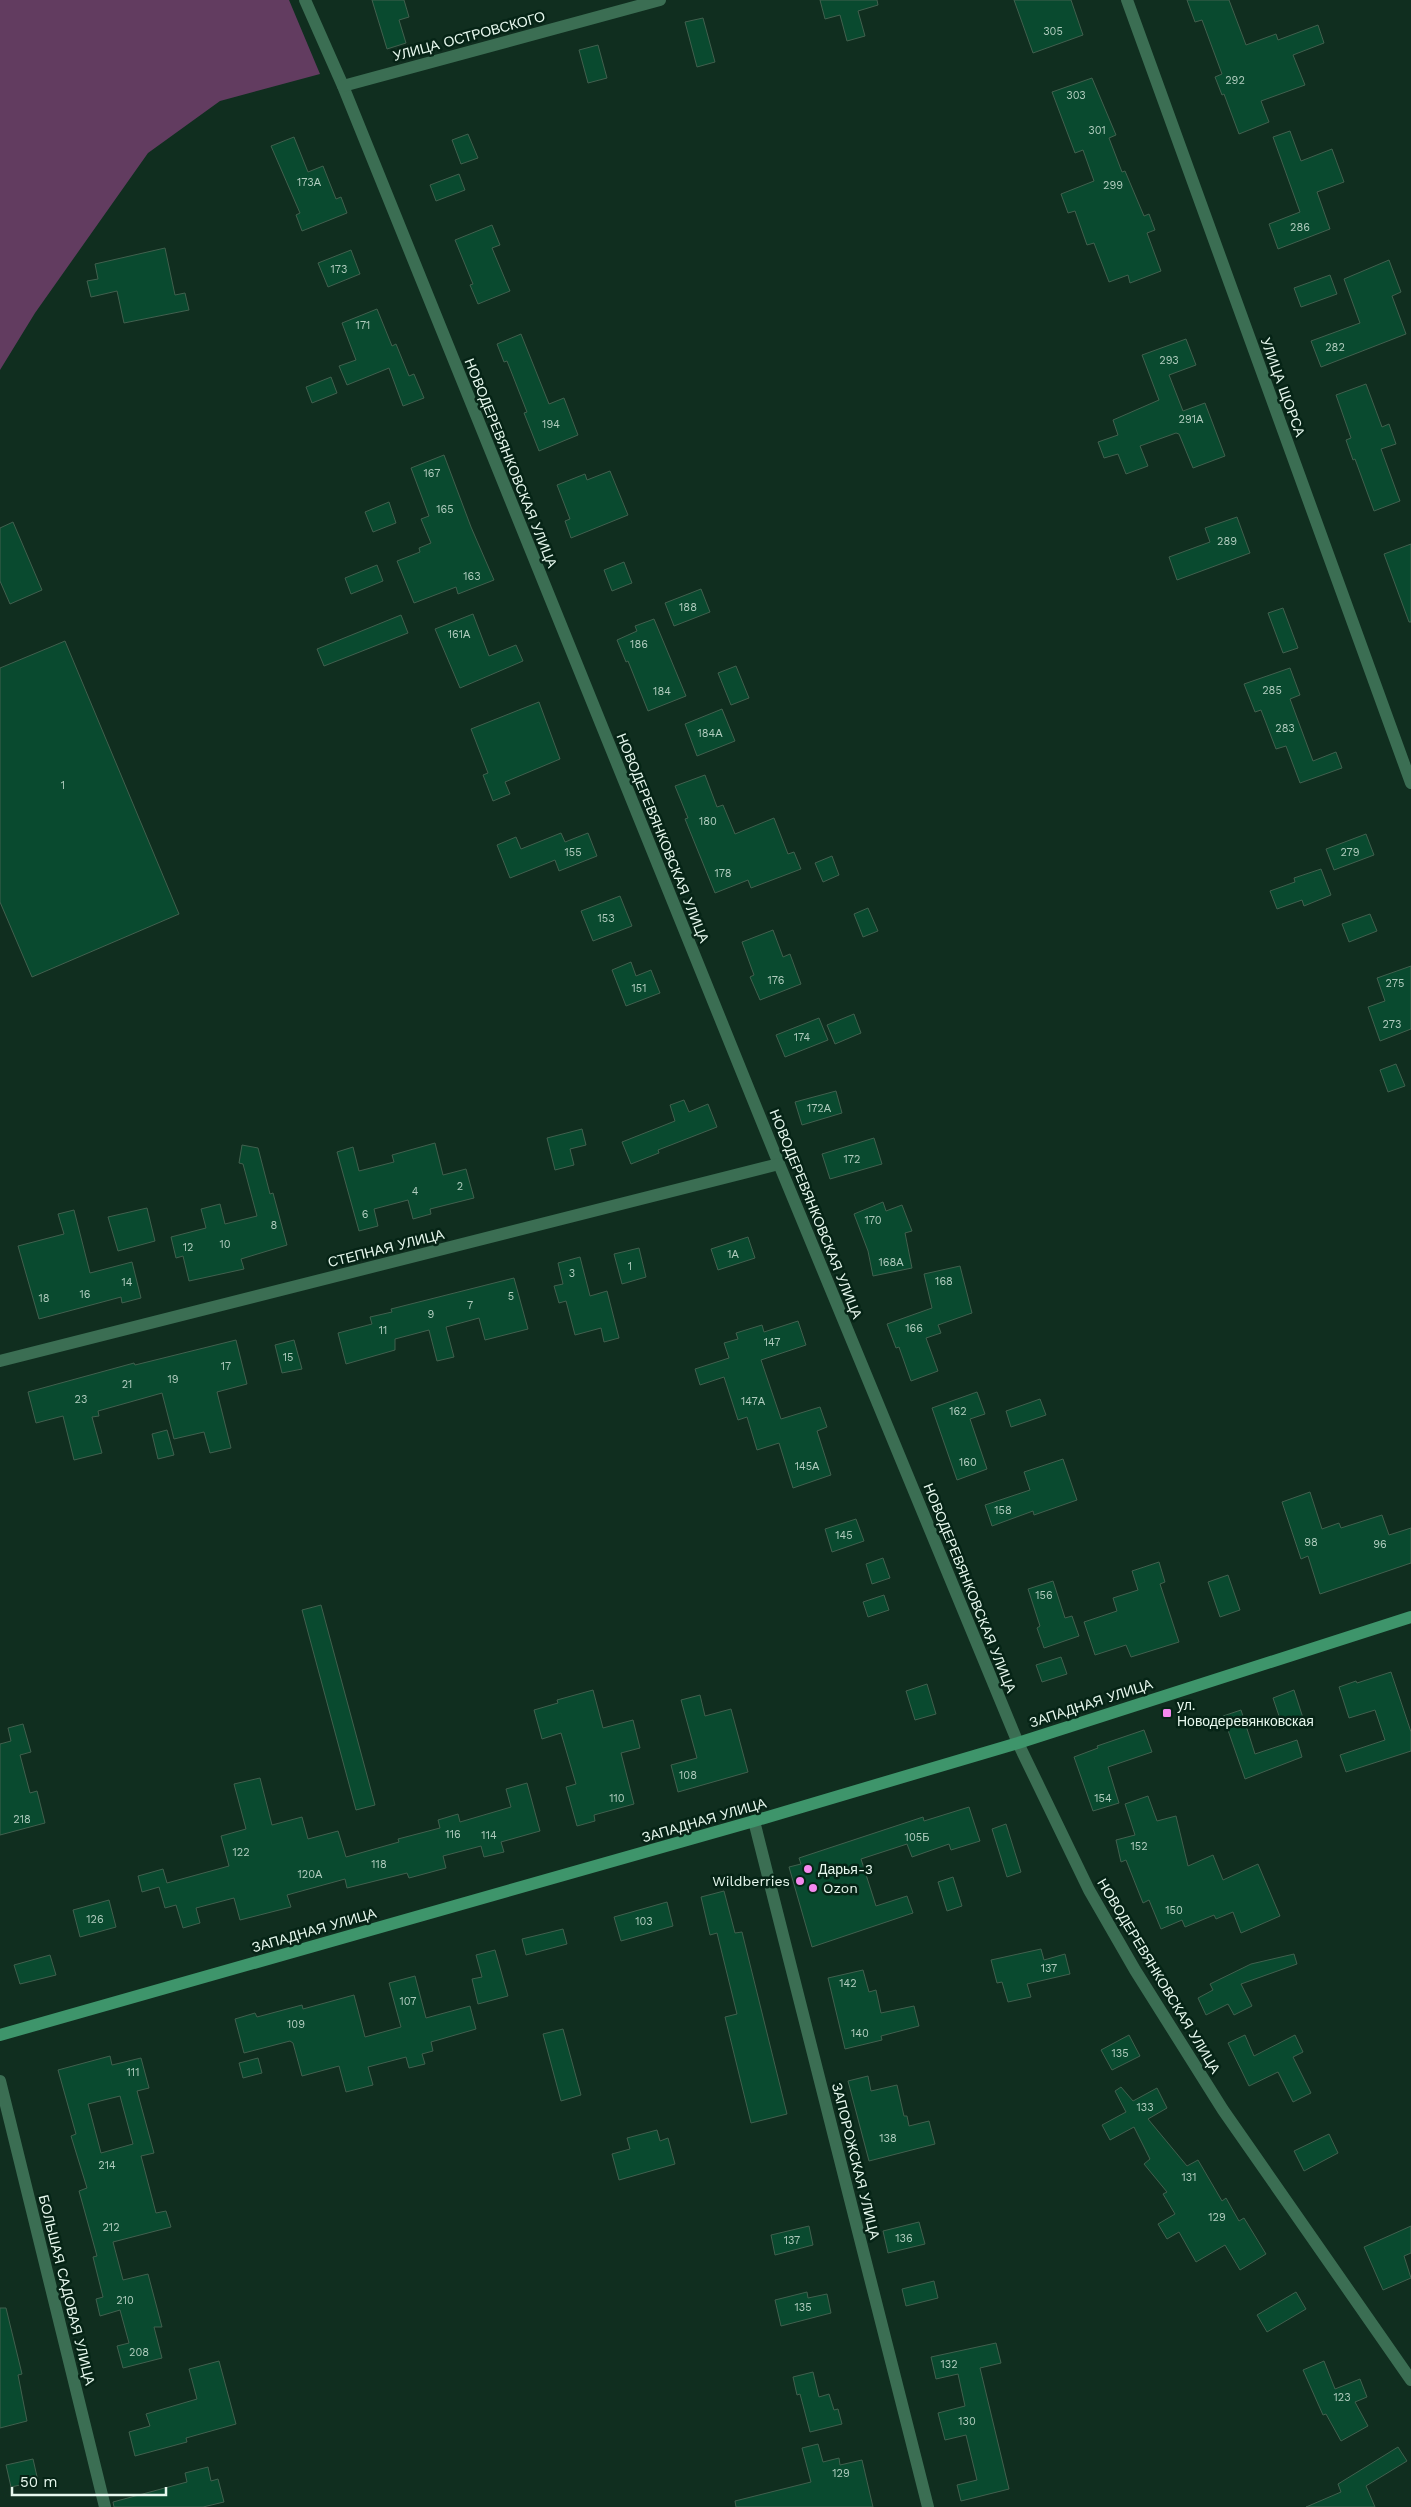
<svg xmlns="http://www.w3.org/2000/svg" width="1411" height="2507" font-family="'Work Sans',sans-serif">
<rect width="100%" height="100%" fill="#102e1f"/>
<path fill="#623c60" d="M0 0H289L320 74 220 101 148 153 35 313 0 370Z"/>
<g fill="#094a2f" stroke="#41604e" fill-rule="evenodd">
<path d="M372 0H404L409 17 399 20 406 43 387 49Z"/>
<path d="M820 0H877L878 5 858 11 865 36 847 41 840 15 825 19Z"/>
<path d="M1014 0H1071L1083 35 1033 53Z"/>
<path d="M1187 0H1229L1246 45 1276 34 1278 40 1318 25 1324 43 1293 55 1305 85 1261 101 1269 122 1239 134 1224 94 1222 95 1215 77 1222 74 1202 20 1195 22Z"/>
<path d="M703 18 715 62 697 67 685 22Z"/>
<path d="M598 45 607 78 588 83 579 50Z"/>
<path d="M1092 78 1116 135 1109 138 1122 172 1125 171 1144 216 1149 214 1155 230 1147 233 1161 271 1130 283 1128 275 1109 282 1094 243 1087 245 1075 211 1068 213 1061 194 1094 181 1083 150 1075 153 1052 92Z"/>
<path d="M1290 131 1301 161 1332 149 1344 182 1317 192 1330 229 1278 249 1269 224 1300 212 1273 137Z"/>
<path d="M468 134 478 158 461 164 452 140Z"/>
<path d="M294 137 308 172 323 166 336 199 341 197 347 213 302 231 296 215 300 213 271 146Z"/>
<path d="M459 174 465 190 436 201 430 185Z"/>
<path d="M492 225 500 245 492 248 510 291 478 304 470 285 473 284 455 240Z"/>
<path d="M165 248 175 295 185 293 189 310 124 323 117 291 91 297 87 281 98 279 95 264Z"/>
<path d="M351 250 360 274 328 287 318 263Z"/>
<path d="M1389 260 1401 292 1392 296 1406 334 1321 367 1311 341 1360 323 1344 279Z"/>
<path d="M1330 275 1337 294 1301 307 1294 288Z"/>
<path d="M377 309 392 346 396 344 409 376 414 374 424 398 403 406 389 368 347 385 339 366 356 360 342 323Z"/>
<path d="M521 334 549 404 564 398 578 435 539 451 524 413 527 412 507 361 504 362 497 344Z"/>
<path d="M1186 339 1196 365 1169 375 1183 411 1205 403 1225 456 1193 468 1179 434 1176 433 1140 446 1148 466 1126 474 1118 454 1104 458 1098 442 1118 435 1113 420 1159 400 1142 355Z"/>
<path d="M331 377 337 393 312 403 306 387Z"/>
<path d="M1366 384 1382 427 1389 424 1396 444 1381 449 1400 501 1374 511 1355 459 1353 460 1346 440 1351 438 1336 395Z"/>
<path d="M444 455 471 527 494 580 458 594 456 587 414 603 397 561 420 552 419 548 431 543 421 519 429 516 411 468Z"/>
<path d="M610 471 628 515 571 538 565 521 570 519 557 485 585 474 587 480Z"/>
<path d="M389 502 396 523 373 532 365 512Z"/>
<path d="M1237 517 1250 553 1177 580 1169 557 1210 542 1205 528Z"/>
<path d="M13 522 42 590 10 604 0 581V528Z"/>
<path d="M1411 544V622H1409L1384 554Z"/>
<path d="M624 562 632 583 612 591 604 570Z"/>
<path d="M377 565 383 581 351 594 345 578Z"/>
<path d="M701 589 710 612 674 626 665 603Z"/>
<path d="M1283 608 1298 648 1283 653 1268 613Z"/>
<path d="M473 614 489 656 516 645 523 661 460 688 435 629Z"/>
<path d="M401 615 408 633 324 666 317 649Z"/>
<path d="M654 619 686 696 648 711 628 661 626 662 617 640 637 631 635 626Z"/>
<path d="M65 641 179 914 32 977 0 902V668Z"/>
<path d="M736 666 749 698 731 705 718 673Z"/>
<path d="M1290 668 1300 695 1290 699 1313 761 1336 752 1342 768 1300 783 1286 746 1276 749 1261 710 1255 712 1244 684Z"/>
<path d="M539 702 560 759 505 782 510 794 493 801 483 775 488 773 471 729Z"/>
<path d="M722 709 735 741 697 756 685 724Z"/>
<path d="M705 775 717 807 723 805 735 834 774 818 788 854 794 852 801 869 751 888 748 880 715 893 685 819 688 818 675 786Z"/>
<path d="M561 833 565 842 588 833 597 856 559 871 555 860 510 878 497 845 516 837 521 849Z"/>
<path d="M1366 834 1374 855 1334 870 1326 849Z"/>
<path d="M832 856 839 875 823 882 815 863Z"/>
<path d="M1321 869 1331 895 1304 906 1302 900 1277 909 1270 891 1295 882 1294 878Z"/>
<path d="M620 896 632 926 593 941 581 911Z"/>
<path d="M868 908 878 931 863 937 854 914Z"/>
<path d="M1370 914 1377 931 1349 942 1342 924Z"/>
<path d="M773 930 783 957 790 954 801 984 760 1000 750 977 754 975 742 942Z"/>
<path d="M631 962 636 976 651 970 660 993 626 1006 612 970Z"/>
<path d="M1411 966V1029L1380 1041 1368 1007 1385 1001 1377 978Z"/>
<path d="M854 1014 861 1033 835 1044 827 1025Z"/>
<path d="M819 1018 828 1040 785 1057 776 1035Z"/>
<path d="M1396 1064 1405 1086 1388 1092 1380 1070Z"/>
<path d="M836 1091 842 1113 802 1125 795 1102Z"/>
<path d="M684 1100 689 1112 708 1104 717 1127 658 1150 659 1153 631 1164 622 1142 675 1121 670 1105Z"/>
<path d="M582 1129 586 1145 570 1149 574 1165 555 1170 547 1138Z"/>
<path d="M874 1138 882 1164 830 1179 822 1154Z"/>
<path d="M435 1143 443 1175 466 1169 474 1198 430 1209 431 1214 413 1219 408 1200 374 1209 378 1226 359 1231 337 1152 353 1147 359 1171 394 1162 392 1155Z"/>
<path d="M242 1145 258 1148 270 1194 273 1193 287 1245 241 1259 244 1269 189 1281 183 1256 176 1258 171 1237 206 1228 201 1209 220 1204 225 1224 257 1216 243 1164 239 1163Z"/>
<path d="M883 1202 886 1211 902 1205 912 1231 905 1233 912 1268 873 1276 868 1251 854 1214Z"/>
<path d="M147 1208 155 1241 118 1251 108 1217Z"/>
<path d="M74 1210 90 1273 132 1262 141 1298 122 1303 121 1297 39 1319 18 1246 64 1234 58 1214Z"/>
<path d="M748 1237 755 1258 718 1270 711 1249Z"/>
<path d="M639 1248 646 1277 622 1284 614 1254Z"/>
<path d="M580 1257 590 1296 607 1291 619 1338 604 1342 601 1328 575 1335 566 1301 559 1303 554 1286 563 1284 558 1263Z"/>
<path d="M960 1266 972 1313 938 1325 941 1333 926 1338 938 1371 911 1381 899 1347 896 1348 887 1324 932 1308 924 1274Z"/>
<path d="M514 1278 528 1329 485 1340 479 1318 446 1327 454 1357 437 1361 429 1330 395 1339V1350L346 1364 338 1333 372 1324 370 1317 392 1312 391 1309Z"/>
<path d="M798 1321 806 1345 761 1360 781 1419 820 1407 827 1427 817 1431 831 1475 793 1488 779 1443 757 1450 747 1417 738 1420 724 1377 700 1385 695 1369 729 1358 724 1343 738 1339 736 1333 762 1325 764 1332Z"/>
<path d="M236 1340 247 1384 217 1392 231 1448 210 1453 204 1432 174 1439 162 1393 98 1411 99 1416 92 1417 102 1453 74 1460 63 1416 36 1423 28 1392 134 1363 135 1365Z"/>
<path d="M294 1340 302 1369 282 1373 275 1345Z"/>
<path d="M977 1392 985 1414 970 1419 987 1469 957 1480 932 1408Z"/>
<path d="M1040 1399 1046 1415 1011 1427 1006 1411Z"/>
<path d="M167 1430 174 1455 158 1459 152 1434Z"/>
<path d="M1063 1459 1077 1500 1034 1515 1033 1511 992 1526 985 1505 1030 1490 1024 1472Z"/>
<path d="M1310 1492 1322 1529 1339 1523 1341 1528 1382 1515 1389 1535 1411 1528V1563L1320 1594 1308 1556 1301 1559 1282 1502Z"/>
<path d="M856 1519 864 1541 832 1552 825 1529Z"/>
<path d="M883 1558 890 1578 872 1584 866 1564Z"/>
<path d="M1159 1562 1165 1582 1160 1584 1179 1642 1131 1657 1126 1645 1095 1655 1084 1622 1117 1611 1113 1598 1138 1590 1132 1571Z"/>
<path d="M1228 1575 1240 1610 1220 1617 1208 1582Z"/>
<path d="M1053 1581 1065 1618 1072 1616 1079 1636 1044 1648 1037 1628 1040 1626 1028 1589Z"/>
<path d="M884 1595 889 1610 868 1617 863 1602Z"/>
<path d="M321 1605 375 1805 356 1810 302 1610Z"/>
<path d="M1061 1657 1067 1674 1042 1682 1036 1665Z"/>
<path d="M1391 1672 1411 1732V1751L1346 1772 1340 1755 1385 1740 1375 1710 1349 1718 1339 1687 1356 1681 1357 1683Z"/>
<path d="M927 1684 936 1714 915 1720 906 1691Z"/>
<path d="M593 1690 603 1728 633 1720 640 1748 621 1753 634 1804 594 1815 595 1821 577 1826 566 1787 576 1784 561 1733 542 1739 534 1710 558 1703 557 1700Z"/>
<path d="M1294 1690 1304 1721 1283 1728 1273 1698Z"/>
<path d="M700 1695 705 1716 731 1709 748 1772 678 1792 671 1765 697 1758 681 1700Z"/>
<path d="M1241 1710 1255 1754 1297 1740 1302 1757 1245 1779 1223 1716Z"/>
<path d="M23 1724 31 1752 20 1755 30 1793 37 1791 45 1823 0 1835V1744L11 1741 8 1728Z"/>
<path d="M1144 1730 1152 1752 1108 1767 1119 1803 1093 1811 1074 1757 1098 1748 1097 1746Z"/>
<path d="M260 1778 272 1825 302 1817 308 1839 338 1831 346 1857 399 1842 398 1839 440 1828 438 1820 458 1814 460 1822 511 1807 506 1789 527 1783 540 1831 501 1842 504 1852 484 1857 481 1846 443 1856 446 1868 409 1878 407 1873 347 1888 345 1879 287 1895 291 1907 240 1920 234 1898 196 1908 200 1923 183 1928 176 1905 165 1908 159 1887 142 1892 138 1876 163 1869 167 1883 229 1866 221 1836 246 1829 234 1784Z"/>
<path d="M1148 1796 1157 1821 1176 1816 1188 1866 1213 1855 1223 1880 1258 1864 1280 1916 1241 1933 1233 1912 1216 1919 1214 1915 1185 1927 1182 1920 1161 1929 1149 1900 1143 1903 1126 1860 1121 1862 1116 1840 1135 1835 1125 1804Z"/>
<path d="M969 1807 980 1841 951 1850 949 1844 912 1857 907 1844 861 1859 876 1906 907 1896 913 1913 812 1947 789 1867 801 1864 799 1858 923 1817 924 1821Z"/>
<path d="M1006 1824 1021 1872 1007 1877 992 1829Z"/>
<path d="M953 1877 962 1906 947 1911 938 1882Z"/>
<path d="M724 1891 735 1933 742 1932 787 2114 751 2123 725 2017 737 2014 717 1933 710 1935 701 1897Z"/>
<path d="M109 1900 116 1927 80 1937 73 1910Z"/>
<path d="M667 1902 673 1926 621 1941 614 1917Z"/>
<path d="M563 1929 567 1944 526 1955 522 1939Z"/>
<path d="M1041 1949 1044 1960 1065 1954 1070 1974 1027 1984 1031 1997 1008 2002 1002 1982 997 1983 991 1960Z"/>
<path d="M495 1950 508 1996 478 2004 472 1979 482 1977 476 1955Z"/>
<path d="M1294 1954 1297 1964 1241 1984 1252 2006 1234 2015 1228 2004 1206 2015 1198 1998 1213 1990 1210 1984 1251 1964Z"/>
<path d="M50 1955 56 1975 20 1984 14 1965Z"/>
<path d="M863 1970 869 1992 876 1990 881 2013 914 2006 919 2026 881 2036 882 2040 845 2049 828 1978Z"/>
<path d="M415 1976 426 2018 470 2006 476 2029 431 2042 433 2051 422 2054 425 2064 409 2068 406 2057 368 2067 373 2085 346 2092 339 2066 302 2076 293 2043 290 2041 244 2053 235 2019 255 2013 257 2017 302 2005 303 2009 354 1995 365 2037 401 2027 389 1983Z"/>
<path d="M563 2029 581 2095 561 2101 543 2034Z"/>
<path d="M1129 2035 1140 2056 1112 2070 1101 2050Z"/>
<path d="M1245 2035 1254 2056 1295 2035 1303 2052 1293 2057 1311 2093 1293 2102 1278 2072 1249 2086 1228 2043Z"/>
<path d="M110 2056 112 2065 141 2058 149 2088 137 2091 154 2153 141 2156 156 2213 166 2211 171 2227 113 2242 123 2280 148 2274 162 2327H154L162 2358 123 2368 117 2346 129 2343 120 2310 100 2316 96 2299 103 2297 93 2257 97 2256 79 2191 87 2188 71 2136 76 2134 58 2070ZM120 2096 133 2144 101 2153 88 2104Z"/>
<path d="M258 2058 262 2073 243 2078 239 2063Z"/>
<path d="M868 2076 871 2091 897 2085 904 2116H907L909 2126 929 2121 935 2144 869 2161 848 2081Z"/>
<path d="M1121 2087 1133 2101 1157 2088 1167 2108 1148 2119 1187 2166 1198 2160 1222 2201 1226 2198 1239 2221 1244 2218 1266 2254 1240 2270 1225 2245 1196 2262 1179 2232 1167 2239 1158 2224 1175 2214 1163 2194 1167 2192 1144 2164 1150 2159 1134 2127 1110 2140 1102 2125 1126 2112 1115 2091Z"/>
<path d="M657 2130 660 2141 668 2138 675 2164 619 2180 612 2154 630 2149 627 2138Z"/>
<path d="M1329 2134 1338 2153 1304 2171 1294 2151Z"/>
<path d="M919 2222 925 2244 888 2253 883 2231Z"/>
<path d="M809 2226 813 2245 775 2255 771 2235Z"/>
<path d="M1411 2226V2253L1404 2256 1411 2278 1383 2290 1364 2247Z"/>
<path d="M934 2281 938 2298 906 2306 902 2289Z"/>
<path d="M807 2292 808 2298 827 2294 831 2313 781 2326 775 2300Z"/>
<path d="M1296 2292 1306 2309 1267 2332 1257 2315Z"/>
<path d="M0 2308H6L22 2374 18 2375 27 2421 0 2428Z"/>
<path d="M996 2343 1001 2363 980 2368 1009 2489 961 2501 957 2485 977 2480 966 2435 945 2440 938 2413 965 2406 958 2374 936 2379 931 2357Z"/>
<path d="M219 2361 236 2424 186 2438 187 2442 135 2456 129 2432 150 2426 146 2414 197 2399 189 2369Z"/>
<path d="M1324 2361 1335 2389 1360 2379 1367 2397 1355 2402 1368 2426 1341 2441 1326 2414 1323 2415 1303 2370Z"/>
<path d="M813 2372 819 2397 829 2394 834 2410 838 2409 842 2424 810 2432 800 2394 797 2395 793 2377Z"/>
<path d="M818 2444 823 2462 839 2458 840 2465 862 2460 873 2507H736L735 2501 811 2482 802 2448Z"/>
<path d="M1398 2447 1407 2461 1366 2486 1375 2507H1306L1341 2492 1338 2484Z"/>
<path d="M33 2459 38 2481 11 2487 6 2465Z"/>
<path d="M208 2467 211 2481 218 2479 224 2502 203 2507H114L113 2502 187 2482 185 2473Z"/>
</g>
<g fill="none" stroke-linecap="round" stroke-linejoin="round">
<g stroke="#3b6e53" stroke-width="12">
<path d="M305 0 343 86 779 1164 1018 1743 1089 1890 1135 1970 1223 2110 1411 2380"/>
<path d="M1127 0 1411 783"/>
<path d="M343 86 660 0"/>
<path d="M0 1361 779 1164"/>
<path d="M754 1821 928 2507"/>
<path d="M0 2081 105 2507"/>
</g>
<path stroke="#3e956b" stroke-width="12" d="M0 2035 754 1821 1018 1743 1411 1617"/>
</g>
<g fill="#f589ef" stroke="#062416" stroke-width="2">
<rect x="1162" y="1708" width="10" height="10" rx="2.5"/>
<circle cx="808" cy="1869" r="5"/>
<circle cx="800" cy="1881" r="5"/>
<circle cx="813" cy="1888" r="5"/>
</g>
<g text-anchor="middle" stroke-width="5" stroke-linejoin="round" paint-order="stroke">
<g font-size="11" fill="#b0ccbe">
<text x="1053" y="35">305</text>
<text x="1235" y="84">292</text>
<text x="1076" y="99">303</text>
<text x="1097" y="134">301</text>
<text x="309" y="186">173А</text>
<text x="1113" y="189">299</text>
<text x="1300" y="231">286</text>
<text x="339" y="273">173</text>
<text x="363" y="329">171</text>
<text x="1335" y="351">282</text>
<text x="1169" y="364">293</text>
<text x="1191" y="423">291А</text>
<text x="551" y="428">194</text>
<text x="432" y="477">167</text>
<text x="445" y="513">165</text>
<text x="1227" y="545">289</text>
<text x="472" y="580">163</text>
<text x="688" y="611">188</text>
<text x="459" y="638">161А</text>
<text x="639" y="648">186</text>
<text x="1272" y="694">285</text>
<text x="662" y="695">184</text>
<text x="1285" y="732">283</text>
<text x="710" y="737">184А</text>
<text x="63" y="789">1</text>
<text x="708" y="825">180</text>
<text x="573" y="856">155</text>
<text x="1350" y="856">279</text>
<text x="723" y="877">178</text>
<text x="606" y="922">153</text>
<text x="776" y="984">176</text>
<text x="1395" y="987">275</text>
<text x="639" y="992">151</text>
<text x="1392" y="1028">273</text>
<text x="802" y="1041">174</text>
<text x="819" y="1112">172А</text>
<text x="852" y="1163">172</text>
<text x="460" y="1190">2</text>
<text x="415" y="1195">4</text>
<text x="365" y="1218">6</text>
<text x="873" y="1224">170</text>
<text x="274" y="1229">8</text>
<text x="225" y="1248">10</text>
<text x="188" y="1251">12</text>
<text x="733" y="1258">1А</text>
<text x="891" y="1266">168А</text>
<text x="630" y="1270">1</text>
<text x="572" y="1277">3</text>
<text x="944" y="1285">168</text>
<text x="127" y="1286">14</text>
<text x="85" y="1298">16</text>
<text x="511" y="1300">5</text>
<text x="44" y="1302">18</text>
<text x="470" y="1309">7</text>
<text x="431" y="1318">9</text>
<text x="914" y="1332">166</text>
<text x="383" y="1334">11</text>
<text x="772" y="1346">147</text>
<text x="288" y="1361">15</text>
<text x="226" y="1370">17</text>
<text x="173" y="1383">19</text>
<text x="127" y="1388">21</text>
<text x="81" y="1403">23</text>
<text x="753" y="1405">147А</text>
<text x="958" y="1415">162</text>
<text x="968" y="1466">160</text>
<text x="807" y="1470">145А</text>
<text x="1003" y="1514">158</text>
<text x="844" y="1539">145</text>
<text x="1311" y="1546">98</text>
<text x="1380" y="1548">96</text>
<text x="1044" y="1599">156</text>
<text x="688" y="1779">108</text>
<text x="617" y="1802">110</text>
<text x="1103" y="1802">154</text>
<text x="22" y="1823">218</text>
<text x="453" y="1838">116</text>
<text x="489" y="1839">114</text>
<text x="917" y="1841">105Б</text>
<text x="1139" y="1850">152</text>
<text x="241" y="1856">122</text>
<text x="379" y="1868">118</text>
<text x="310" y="1878">120А</text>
<text x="1174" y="1914">150</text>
<text x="95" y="1923">126</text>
<text x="644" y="1925">103</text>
<text x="1049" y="1972">137</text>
<text x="848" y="1987">142</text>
<text x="408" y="2005">107</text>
<text x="296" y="2028">109</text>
<text x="860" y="2037">140</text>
<text x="1120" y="2057">135</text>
<text x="133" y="2076">111</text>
<text x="1145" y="2111">133</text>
<text x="888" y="2142">138</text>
<text x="107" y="2169">214</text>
<text x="1189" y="2181">131</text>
<text x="1217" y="2221">129</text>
<text x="111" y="2231">212</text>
<text x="904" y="2242">136</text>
<text x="792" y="2244">137</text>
<text x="125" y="2304">210</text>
<text x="803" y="2311">135</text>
<text x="139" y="2356">208</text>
<text x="949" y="2368">132</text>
<text x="1342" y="2401">123</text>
<text x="967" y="2425">130</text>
<text x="841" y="2477">129</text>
</g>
<g font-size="14" fill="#e7f8ee" stroke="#062416">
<text transform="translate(469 36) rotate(-15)" y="5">УЛИЦА ОСТРОВСКОГО</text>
<text transform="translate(1283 387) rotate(70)" y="5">УЛИЦА ЩОРСА</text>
<text transform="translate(511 463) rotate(68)" y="5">НОВОДЕРЕВЯНКОВСКАЯ УЛИЦА</text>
<text transform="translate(663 838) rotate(68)" y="5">НОВОДЕРЕВЯНКОВСКАЯ УЛИЦА</text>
<text transform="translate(816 1214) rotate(68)" y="5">НОВОДЕРЕВЯНКОВСКАЯ УЛИЦА</text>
<text transform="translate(386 1248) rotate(-14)" y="5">СТЕПНАЯ УЛИЦА</text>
<text transform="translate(970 1588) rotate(68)" y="5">НОВОДЕРЕВЯНКОВСКАЯ УЛИЦА</text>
<text transform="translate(1091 1703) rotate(-18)" y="5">ЗАПАДНАЯ УЛИЦА</text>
<text transform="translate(704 1820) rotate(-16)" y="5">ЗАПАДНАЯ УЛИЦА</text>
<text transform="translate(314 1930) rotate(-16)" y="5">ЗАПАДНАЯ УЛИЦА</text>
<text transform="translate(1159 1976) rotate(59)" y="5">НОВОДЕРЕВЯНКОВСКАЯ УЛИЦА</text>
<text transform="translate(856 2161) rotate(76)" y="5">ЗАПОРОЖСКАЯ УЛИЦА</text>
<text transform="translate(67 2290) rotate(76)" y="5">БОЛЬШАЯ САДОВАЯ УЛИЦА</text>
</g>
<g font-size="14" fill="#e7f8ee" stroke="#062416" text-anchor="start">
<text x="1177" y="1710">ул.<tspan x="1177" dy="16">Новодеревянковская</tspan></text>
<text x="818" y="1874">Дарья-3</text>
<text x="790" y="1886" text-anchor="end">Wildberries</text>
<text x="823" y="1893">Ozon</text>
</g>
</g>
<path d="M12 2487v8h154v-8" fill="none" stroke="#e7f8ee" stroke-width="2.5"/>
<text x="20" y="2487" font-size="15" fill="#e7f8ee" stroke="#062416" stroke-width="4" paint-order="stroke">50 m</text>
</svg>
